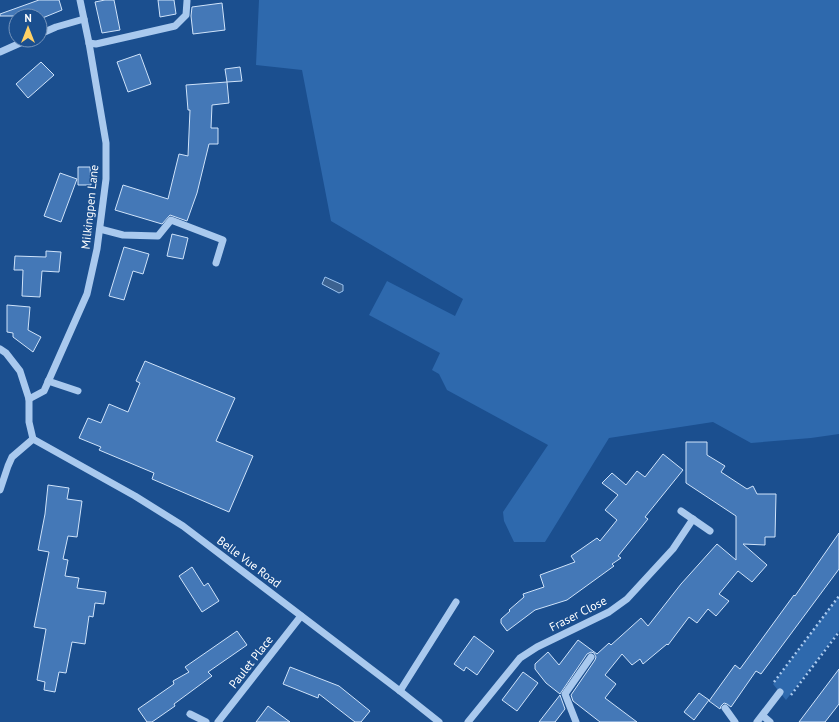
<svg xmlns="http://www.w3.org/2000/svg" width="839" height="722" font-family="'PT Sans',sans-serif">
<rect width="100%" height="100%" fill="#1b4f8f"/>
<g fill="#2e69ad">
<path d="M259 0H839V434L811 438 751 443 713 422 609 438 545 542H514L504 521 503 512 548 445 447 390 439 374 432 370 440 353 369 315 387 281 455 316 463 299 331 221 302 70 256 65Z"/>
<path d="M839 596V631L786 700 773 684Z"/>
</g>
<path fill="#3c6290" stroke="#9cc4f0" d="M325 277 343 285V291L339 293 322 284Z"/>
<g fill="#4478b7" stroke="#cfe3fa">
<path d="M39 0H59L62 10 40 19V16H0V14Z"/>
<path d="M105 0H114L120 30 102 33 95 2Z"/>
<path d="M158 0H174L176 14 160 17Z"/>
<path d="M222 3 225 30 193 34 191 16 192 7Z"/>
<path d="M140 54 151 84 128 92 117 62Z"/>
<path d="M41 62 54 75 28 98 16 84Z"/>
<path d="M240 67 242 81 227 82 229 103 212 105 211 128H218V144H209L197 193 187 221 170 215 162 224 115 210 123 185 168 199 179 154 188 156 190 110H188L186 85 227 82 225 69Z"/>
<path d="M78 167H90L91 185H78Z"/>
<path d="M60 173 77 179 61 222 44 216Z"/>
<path d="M172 234 188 238 183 259 167 256Z"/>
<path d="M124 247 149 254 143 274 133 271 124 300 109 296Z"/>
<path d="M46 251 61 252 59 272 42 271 40 297 22 296 23 270H14L15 256 46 257Z"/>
<path d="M7 305 30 307 28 330 41 337 33 352 13 337V333L7 332Z"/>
<path d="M145 361 235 398 216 441 253 456 229 512 152 479 154 473 99 450 101 447 79 438 88 418 101 423 109 404 128 412 140 383 136 381Z"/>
<path d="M686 442H707V455L725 466 721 472 747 489 753 486 757 494H776L775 537H765V545L743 544 767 565 752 582 738 571 719 594 729 601 716 616 708 609 697 623 689 617 668 645 667 644 643 664 640 659 632 665 622 654 605 675 616 684 605 698 637 722H600L573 701 571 695 595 660 596 657 594 653 591 652 587 654 560 694 546 683 535 669V664L548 652 559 665 578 640 597 654 609 643 611 645 641 618 648 626 681 584 717 544 736 560V516L686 483Z"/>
<path d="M663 454 683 470 645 517 648 519 618 556 621 558 612 564 614 566 567 600 535 610 507 631 501 623V619L510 611 509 610 524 597 523 594 544 587 540 575 575 562 571 556 597 538 600 541 617 520 605 510 618 495 602 483 612 473 626 485 637 471 645 477Z"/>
<path d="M48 485 69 488 67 499 82 501 77 537 68 536 63 559 68 560 65 576 79 578 77 588 106 592 104 604 95 603 93 617 89 616 85 644 72 642 66 673 59 672 55 692 44 690 45 682 37 680 46 629 34 627 49 552 38 550 45 514Z"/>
<path d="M839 533V569L761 674 756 671 731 707 727 704 724 703 721 706 720 709 709 701 735 665 740 669 794 595 795 596Z"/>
<path d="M192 567 204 586 208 583 219 601 202 612 179 576Z"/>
<path d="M237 631 247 645 208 672 212 676 174 704 175 706 152 722H147L138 709 174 684 173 681 189 672 185 667Z"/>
<path d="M474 636 494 651 477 675 466 667 464 671 454 664Z"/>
<path d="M290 667 339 686 370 711 361 722H355L319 694 318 698 283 684Z"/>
<path d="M839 669V704L825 722H799Z"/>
<path d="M523 672 538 683 517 711 502 700Z"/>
<path d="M699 693 709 700 694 720 684 712Z"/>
<path d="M560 695 565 709 555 722H539Z"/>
<path d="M268 706 290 722H256Z"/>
</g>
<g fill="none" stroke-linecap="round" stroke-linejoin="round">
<g stroke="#a9c9ee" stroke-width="2.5" stroke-dasharray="2 3" stroke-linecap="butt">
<path d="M774 682 839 596"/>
<path d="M791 695 839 632"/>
</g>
<g stroke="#a9c9ee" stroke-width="7">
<path d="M40 34 56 27 84 19"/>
<path d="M89 43 96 44 175 26 186 15 187 1"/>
<path d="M0 52 27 40"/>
<path d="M100 229 123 235 158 236 171 220 223 240 216 263"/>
<path d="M0 349 6 353 20 371 29 399V422L33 439"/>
<path d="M48 381 78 391"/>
<path d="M29 399 44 391 87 294 97 249 106 179V143L89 43 80 0"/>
<path d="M33 439 135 496 183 526 400 691 439 722"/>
<path d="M0 490 8 466 12 457 33 439"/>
<path d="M681 511 710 531"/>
<path d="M400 691 456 602"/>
<path d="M725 708 735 722"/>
<path d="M190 714 206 722"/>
<path d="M763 716 770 722"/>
<path d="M218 722 301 616"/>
<path d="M468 722 520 658 537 647 609 612 627 599 673 549 693 519"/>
<path d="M576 722 565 694 591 657"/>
<path d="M757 722 780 692"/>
</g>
</g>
<g text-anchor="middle" stroke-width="3" stroke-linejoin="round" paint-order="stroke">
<g font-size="12" fill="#fff" stroke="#1b4f8f">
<text transform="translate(90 207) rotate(-84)" y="4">Milkingpen Lane</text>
<text transform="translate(249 562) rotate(37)" y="4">Belle Vue Road</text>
<text transform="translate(578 614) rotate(-27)" y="4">Fraser Close</text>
<text transform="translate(251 662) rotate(-52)" y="4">Paulet Place</text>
</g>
</g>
<g transform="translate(28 28)"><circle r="19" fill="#1b4f8f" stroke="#7695bc"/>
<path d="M0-3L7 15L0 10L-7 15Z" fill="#ffd166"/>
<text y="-6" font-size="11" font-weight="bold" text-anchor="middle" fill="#ffffff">N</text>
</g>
</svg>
